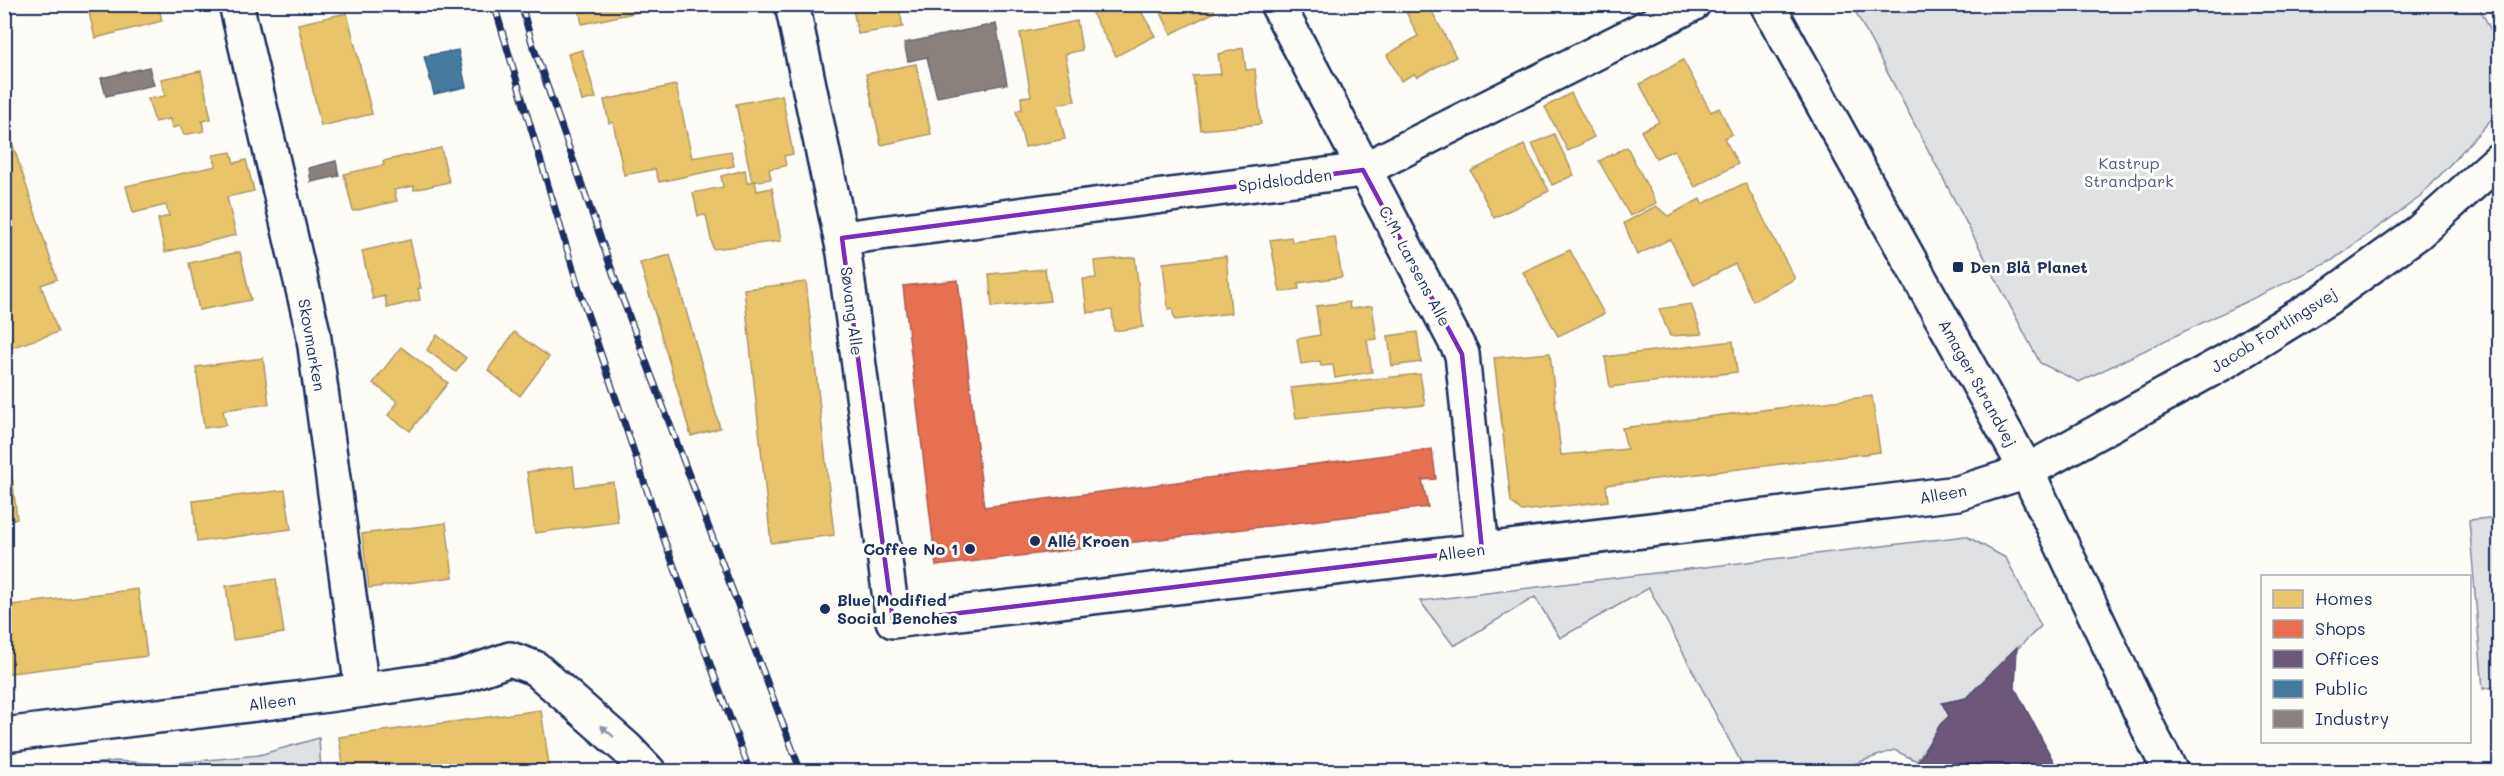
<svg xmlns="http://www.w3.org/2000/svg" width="2504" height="776" font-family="Mali,sans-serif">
<rect width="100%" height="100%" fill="#fdfcf7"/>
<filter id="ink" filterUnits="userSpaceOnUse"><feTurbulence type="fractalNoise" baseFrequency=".0167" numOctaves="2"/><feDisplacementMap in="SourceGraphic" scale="12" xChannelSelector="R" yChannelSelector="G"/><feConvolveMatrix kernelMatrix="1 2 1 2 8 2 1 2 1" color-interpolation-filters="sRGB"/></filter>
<g filter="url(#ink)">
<g fill="#e0e1e3" stroke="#7e88a0" stroke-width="1.5">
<path d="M1852 5H2478L2499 46V111L2420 197 2331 261 2079 382 2040 363Z"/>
<path d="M2499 517V686L2483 689 2469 520Z"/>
<path d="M1966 536 2006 558 2041 626 1966 698 1942 703 1949 716 1940 725 1917 761 1894 750 1834 771 1746 772 1649 588 1560 638 1535 597 1454 646 1420 601Z"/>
<path d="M319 738 321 771H42L115 761 167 764 259 755Z"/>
</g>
<g fill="#e9c46a" stroke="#ab9766" stroke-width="1.5">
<path d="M87 4H158L162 21 95 38Z"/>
<path d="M578 4H675L582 24Z"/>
<path d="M852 4H898L903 27 858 34Z"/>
<path d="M1108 4H1137L1155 36 1116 56 1092 13Z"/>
<path d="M1157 4H1211L1215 12 1171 34Z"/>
<path d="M1402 4H1428L1456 57 1417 77 1414 74 1401 81 1387 55 1418 36Z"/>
<path d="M347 13 372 114 321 126 298 24Z"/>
<path d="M1077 21 1082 50 1065 54 1075 101 1057 104 1065 139 1025 147 1016 111 1022 109 1021 97 1031 96 1020 33Z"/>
<path d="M1243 48 1246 70 1255 69 1261 124 1201 130 1193 76 1221 74 1218 54Z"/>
<path d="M582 50 596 98 582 101 568 54Z"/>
<path d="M1683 60 1711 112 1719 108 1732 134 1724 138 1738 164 1695 187 1674 150 1656 158 1641 131 1659 122 1640 84Z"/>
<path d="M916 64 931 134 881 145 866 74Z"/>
<path d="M201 71 211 119 202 121 204 131 184 135 180 126 172 128 170 119 155 122 148 99 165 96 161 79Z"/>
<path d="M676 85 692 158 731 151 734 166 659 182 655 169 624 175 613 122 609 123 604 100Z"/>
<path d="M1571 93 1594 137 1568 151 1545 107Z"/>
<path d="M782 95 793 154 784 156 786 166 769 169 771 179 752 182 736 104Z"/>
<path d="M4 118 57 279 41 285 58 332 4 350Z"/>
<path d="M1554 134 1574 175 1552 185 1532 144Z"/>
<path d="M1524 145 1549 191 1494 218 1471 171Z"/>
<path d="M1627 147 1656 203 1630 216 1599 161Z"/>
<path d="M441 148 449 182 414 190V186L394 190 397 201 353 211 344 174 384 165 383 161Z"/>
<path d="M231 152 234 163 246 160 254 191 227 197 236 235 165 252 158 219 169 216 166 205 133 213 126 186 216 166 213 155Z"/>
<path d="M745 170 747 183 755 181 757 191 772 188 781 241 713 249 706 215 698 216 693 193 723 187 721 176Z"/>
<path d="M1745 183 1795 279 1753 301 1735 264 1694 285 1670 239 1637 255 1624 223 1656 206 1668 216 1700 199 1702 204Z"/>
<path d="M1291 237 1292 242 1335 237 1342 277 1298 283 1299 289 1280 292 1270 240Z"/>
<path d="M410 240 421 288H418L420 300 387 308 385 296 373 299 362 251Z"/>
<path d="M1570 250 1604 314 1558 336 1523 272Z"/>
<path d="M240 252 251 300 199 310 189 263Z"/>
<path d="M670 255 720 428 691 436 640 263Z"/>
<path d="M1226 256 1231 313 1175 320 1172 308 1168 309 1163 263Z"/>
<path d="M1135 257 1143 327 1114 331 1112 310 1087 313 1083 279 1096 278 1094 261Z"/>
<path d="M1045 269 1050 301 992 307 989 274Z"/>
<path d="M806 282 834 535 771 543 744 289Z"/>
<path d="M1349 302 1350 309 1372 306 1377 339 1367 340 1372 372 1335 378 1333 365 1321 366 1320 361 1301 364 1297 339 1320 335 1316 306Z"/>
<path d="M1691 304 1702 334 1670 336 1659 309Z"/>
<path d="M514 332 549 357 520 396 488 370Z"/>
<path d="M1417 332 1421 362 1392 366 1388 336Z"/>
<path d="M437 335 466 358 456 372 427 350Z"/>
<path d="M1733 341 1737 372 1610 387 1605 357Z"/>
<path d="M401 347 448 383 410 431 388 415 398 402 373 383Z"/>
<path d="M1550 353 1561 455 1627 449 1622 428 1872 396 1880 452 1606 485 1608 501 1522 511 1511 502 1494 358Z"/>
<path d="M263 358 269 404 223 410 226 425 204 428 196 367Z"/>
<path d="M1420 374 1425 405 1296 418 1291 388Z"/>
<path d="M4 408 17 519 4 520Z"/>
<path d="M573 466 575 487 613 482 618 522 535 533 527 472Z"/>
<path d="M285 490 291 529 197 542 193 501Z"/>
<path d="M446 523 453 577 369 588 362 534Z"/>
<path d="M276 579 284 633 233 640 226 586Z"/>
<path d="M138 589 147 656 4 674V606Z"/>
<path d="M541 710 550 772H344L339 737Z"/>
</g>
<path fill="#e76f51" stroke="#aa5c55" stroke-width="1.5" d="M958 280 984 507 1432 449 1436 479 1422 480 1428 507 936 566 903 286Z"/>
<path fill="#6d597a" stroke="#544c72" stroke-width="1.5" d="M2017 647 2015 688 2059 772H1912L1940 725 1949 716 1942 703 1966 698Z"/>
<path fill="#457b9d" stroke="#38648a" stroke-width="1.5" d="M458 50 466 87 434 94 424 56Z"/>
<g fill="#8a817c" stroke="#696873" stroke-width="1.5">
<path d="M996 24 1007 84 937 97 927 57 908 61 904 43Z"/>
<path d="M149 67 154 85 106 96 101 78Z"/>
<path d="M336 161 339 176 311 182 309 168Z"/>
</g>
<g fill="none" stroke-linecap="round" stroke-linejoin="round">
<defs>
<g id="minor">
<path d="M236 4 313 332 362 690"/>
<path d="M792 4 844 253 893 621 1958 493 2027 471 2226 361 2326 299 2419 232 2500 159"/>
<path d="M1277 4 1462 354 1482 550"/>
<path d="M1767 4 2027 471 2153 738 2171 772"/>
<path d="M842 238 1363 170 1693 4"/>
<path d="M4 735 320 696 458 677 510 659 535 668 626 748 649 772"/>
</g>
</defs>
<use href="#minor" stroke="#1b2f5e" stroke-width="38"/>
<use href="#minor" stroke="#fdfcf7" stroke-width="33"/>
<defs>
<g id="rail">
<path d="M494 4 579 289 658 523 750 772"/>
<path d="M521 4 532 43 615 279 801 772"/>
</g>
</defs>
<use href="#rail" stroke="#1b2f5e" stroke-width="7"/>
<use href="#rail" stroke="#fdfcf7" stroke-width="4.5" stroke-dasharray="14" stroke-linecap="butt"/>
</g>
<defs><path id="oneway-solid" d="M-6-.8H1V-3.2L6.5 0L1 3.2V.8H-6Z" transform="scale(1.5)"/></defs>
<use fill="#8c96aa" href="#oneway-solid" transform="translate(607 731) rotate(-139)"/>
</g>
<path fill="none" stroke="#7b2cbf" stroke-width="4.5" stroke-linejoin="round" d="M1363 170 1462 354 1482 550 893 621 842 238Z"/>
<g fill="#1b2f5e" stroke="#fdfcf7" stroke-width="2">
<rect x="1952" y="261" width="12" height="12" rx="3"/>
<circle cx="1035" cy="541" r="6"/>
<circle cx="970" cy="549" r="6"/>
<circle cx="825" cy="609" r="6"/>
</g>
<g text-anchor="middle" stroke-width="6" stroke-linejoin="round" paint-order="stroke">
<g font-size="16" fill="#4c5c7f" stroke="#fdfcf7">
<text x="2129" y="169">Kastrup<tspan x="2129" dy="18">Strandpark</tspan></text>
</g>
<g font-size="16" fill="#1b2f5e" stroke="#fdfcf7">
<text transform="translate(1285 180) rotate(-7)" y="6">Spidslodden</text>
<text transform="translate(1415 266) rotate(62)" y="6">C.M. Larsens Alle</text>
<text transform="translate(852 311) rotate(83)" y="6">Søvang Alle</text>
<text transform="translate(2274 330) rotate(-32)" y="6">Jacob Fortlingsvej</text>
<text transform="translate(312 345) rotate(80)" y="6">Skovmarken</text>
<text transform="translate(1978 383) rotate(61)" y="6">Amager Strandvej</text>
<text transform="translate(1943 494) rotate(-10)" y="6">Alleen</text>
<text transform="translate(1461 552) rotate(-7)" y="6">Alleen</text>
<text transform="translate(272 702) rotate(-7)" y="6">Alleen</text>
</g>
<g font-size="16" font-weight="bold" fill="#1b2f5e" stroke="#fdfcf7" text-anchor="start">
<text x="1970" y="273">Den Blå Planet</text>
<text x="1047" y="547">Allé Kroen</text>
<text x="958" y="555" text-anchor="end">Coffee No 1</text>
<text x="837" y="606">Blue Modified<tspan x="837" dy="18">Social Benches</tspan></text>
</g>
</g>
<rect width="2504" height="776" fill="none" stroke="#fdfcf7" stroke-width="24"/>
<rect x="12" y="12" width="2480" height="752" fill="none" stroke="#1b2f5e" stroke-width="2" filter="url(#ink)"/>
<rect x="2261" y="575" width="210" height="168" fill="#fdfcf7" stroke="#a3aaba" stroke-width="1.5"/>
<rect x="2273" y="590" width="30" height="18" fill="#e9c46a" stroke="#a3aaba" stroke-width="1.5"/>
<text x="2315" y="605" font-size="18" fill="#1b2f5e">Homes</text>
<rect x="2273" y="620" width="30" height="18" fill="#e76f51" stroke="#a3aaba" stroke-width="1.5"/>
<text x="2315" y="635" font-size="18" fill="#1b2f5e">Shops</text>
<rect x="2273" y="650" width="30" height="18" fill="#6d597a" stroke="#a3aaba" stroke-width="1.5"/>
<text x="2315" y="665" font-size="18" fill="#1b2f5e">Offices</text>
<rect x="2273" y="680" width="30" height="18" fill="#457b9d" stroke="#a3aaba" stroke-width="1.5"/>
<text x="2315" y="695" font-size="18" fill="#1b2f5e">Public</text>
<rect x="2273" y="710" width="30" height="18" fill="#8a817c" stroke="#a3aaba" stroke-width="1.5"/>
<text x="2315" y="725" font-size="18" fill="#1b2f5e">Industry</text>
</svg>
